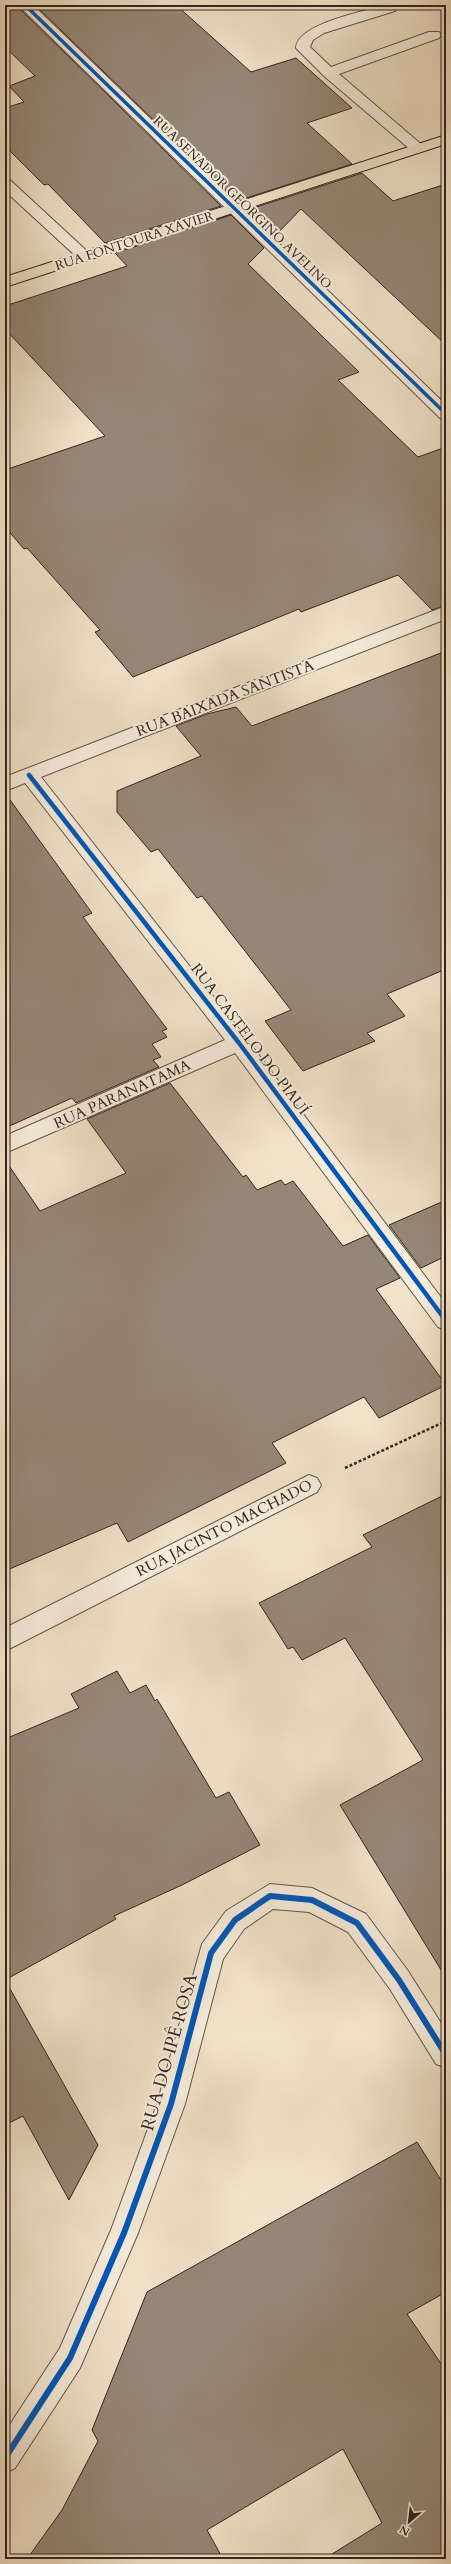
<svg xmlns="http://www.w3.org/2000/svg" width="451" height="2564" font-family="Cardo,serif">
<rect width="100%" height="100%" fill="#f1e3ca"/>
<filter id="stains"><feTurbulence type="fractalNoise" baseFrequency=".005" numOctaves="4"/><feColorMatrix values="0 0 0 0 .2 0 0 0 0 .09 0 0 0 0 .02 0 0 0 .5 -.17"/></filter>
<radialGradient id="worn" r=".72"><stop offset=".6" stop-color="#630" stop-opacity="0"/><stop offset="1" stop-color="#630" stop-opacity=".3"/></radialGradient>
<g fill="#958777" stroke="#32241d">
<path d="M5 5H16L221 206 105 243 48 184 44 185 5 146V108L24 102 9 86 35 76 5 47Z"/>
<path d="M35 5H176L251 72 296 58 352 108 307 123 352 164 237 201Z"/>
<path d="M362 173 393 201 446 184V345L301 209 274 237 247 210Z"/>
<path d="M231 215 264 248 248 264 359 372 338 380 418 457 446 447V605L432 610 398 575 301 612 299 609 133 677 95 632 100 630 27 548 24 549 5 527V470L105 436 5 329V306L127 266 115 253Z"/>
<path d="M446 651V969L387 994 405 1016 367 1033 375 1041 303 1071 265 1021 291 1010 202 896 197 898 158 849 151 852 117 812V791L201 756 176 726 207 714 236 707 252 726Z"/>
<path d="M5 793 92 913 83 917 167 1029 162 1031 167 1037 152 1044 161 1057 153 1060 159 1067 76 1103 72 1098 5 1128Z"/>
<path d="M170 1083 243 1177 246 1175 257 1190 281 1180 285 1185 293 1181 343 1246 368 1235 400 1278 376 1289 446 1385 379 1418 364 1397 272 1443 286 1463 128 1542 117 1523 5 1571V1160L40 1211 126 1173 87 1119Z"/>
<path d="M446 1200V1256L421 1268 389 1225Z"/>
<path d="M446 1494V1978L340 1805 423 1760 345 1638 302 1660 293 1647 288 1649 259 1603 372 1547 363 1535Z"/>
<path d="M117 1671 130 1693 146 1685 155 1701 157 1699 216 1798 229 1792 260 1845 182 1885 114 1916 116 1919 5 1980 98 2145 69 2200 23 2116 5 2125V1739L79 1708 71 1694Z"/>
<path d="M417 2142 446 2188V2292L407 2314 446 2371V2559H324L382 2523 343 2449 207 2530 223 2559H27L62 2510 98 2441 92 2430 147 2292Z"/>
</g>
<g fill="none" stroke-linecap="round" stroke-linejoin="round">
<defs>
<g id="minor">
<path d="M18 5H33L446 405V419L440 418Z"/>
<path d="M385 5H395L397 8 395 11 324 33 313 40 310 47 331 67 429 32H439L441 35 439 38 339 74 422 145 424 148 417 152 412 151 324 76 296 48C298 23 364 12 385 5Z"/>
<path d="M5 178 10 180 89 253 92 256 89 259H79L5 191Z"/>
<path d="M446 606V619L41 777 246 1038 446 1304V1330L438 1327 235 1053 5 1153V1136L225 1040 25 783 5 791V777Z"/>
<path d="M309 1475 317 1478 321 1485 317 1492 5 1651V1628Z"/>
<path d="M270 1884 312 1888 366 1914 408 1971 446 2031V2068L436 2064 390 1989 348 1932 309 1912 273 1909 244 1929 223 1959 185 2104 138 2233 80 2368 15 2468 5 2473V2432L60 2348 111 2230 157 2104 202 1944 226 1911Z"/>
</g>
<path id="major" d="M446 135V144L5 287V277Z"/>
</defs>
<use href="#minor" stroke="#625448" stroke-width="2"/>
<use href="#major" stroke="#32241d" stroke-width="2"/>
<path stroke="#32241d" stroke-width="2.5" stroke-dasharray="3 2" stroke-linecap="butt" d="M345 1468 446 1421"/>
<use href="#minor" fill="#f6eddd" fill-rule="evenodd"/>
<use href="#major" fill="#f1e3ca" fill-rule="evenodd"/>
<defs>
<path id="cycleway-far2" d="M25 5 446 414"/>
<path id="cycleway-far1" d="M29 775 239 1043 446 1321"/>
<path id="cycleway" d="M5 2458 70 2358 124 2233 171 2104 211 1953 235 1920 270 1896 312 1900 357 1923 399 1980 446 2055"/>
</defs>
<use href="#cycleway-far2" stroke="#f6eddd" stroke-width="5.5"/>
<use href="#cycleway-far1" stroke="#f6eddd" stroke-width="7"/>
<use href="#cycleway" stroke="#f6eddd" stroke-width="8"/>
<use href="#cycleway-far2" stroke="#0057b8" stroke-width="3.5"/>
<use href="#cycleway-far1" stroke="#0057b8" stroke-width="4.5"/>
<use href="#cycleway" stroke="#0057b8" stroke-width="6"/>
</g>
<g text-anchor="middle" stroke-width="4" stroke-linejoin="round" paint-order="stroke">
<g font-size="13" fill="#32241d" stroke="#f6eddd">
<text transform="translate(243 202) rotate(44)" y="5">RUA SENADOR GEORGINO AVELINO</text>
<text transform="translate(134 240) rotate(-18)" y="5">RUA FONTOURA XAVIER</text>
</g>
<g font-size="15" fill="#32241d" stroke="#f6eddd">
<text transform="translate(225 698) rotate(-21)" y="5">RUA BAIXADA SANTISTA</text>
<text transform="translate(250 1039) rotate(53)" y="5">RUA CASTELO DO PIAUÍ</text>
<text transform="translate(122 1094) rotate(-24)" y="5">RUA PARANATAMA</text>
<text transform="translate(224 1528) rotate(-27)" y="5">RUA JACINTO MACHADO</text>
</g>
<g font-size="18" fill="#32241d" stroke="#f6eddd">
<text transform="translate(169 2052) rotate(-74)" y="6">RUA DO IPÊ ROSA</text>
</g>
</g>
<rect width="451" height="2564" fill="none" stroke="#f1e3ca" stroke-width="20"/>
<rect x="6" y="6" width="439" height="2552" fill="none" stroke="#32241d" stroke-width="2"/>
<rect x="10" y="10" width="431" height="2544" fill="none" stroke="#32241d"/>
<g transform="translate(409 2522) rotate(208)" stroke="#f6eddd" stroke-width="3" paint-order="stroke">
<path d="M0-3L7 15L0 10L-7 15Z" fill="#32241d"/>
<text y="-6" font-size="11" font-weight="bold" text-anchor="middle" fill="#32241d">N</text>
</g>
<rect width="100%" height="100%" filter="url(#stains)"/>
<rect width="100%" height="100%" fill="url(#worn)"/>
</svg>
